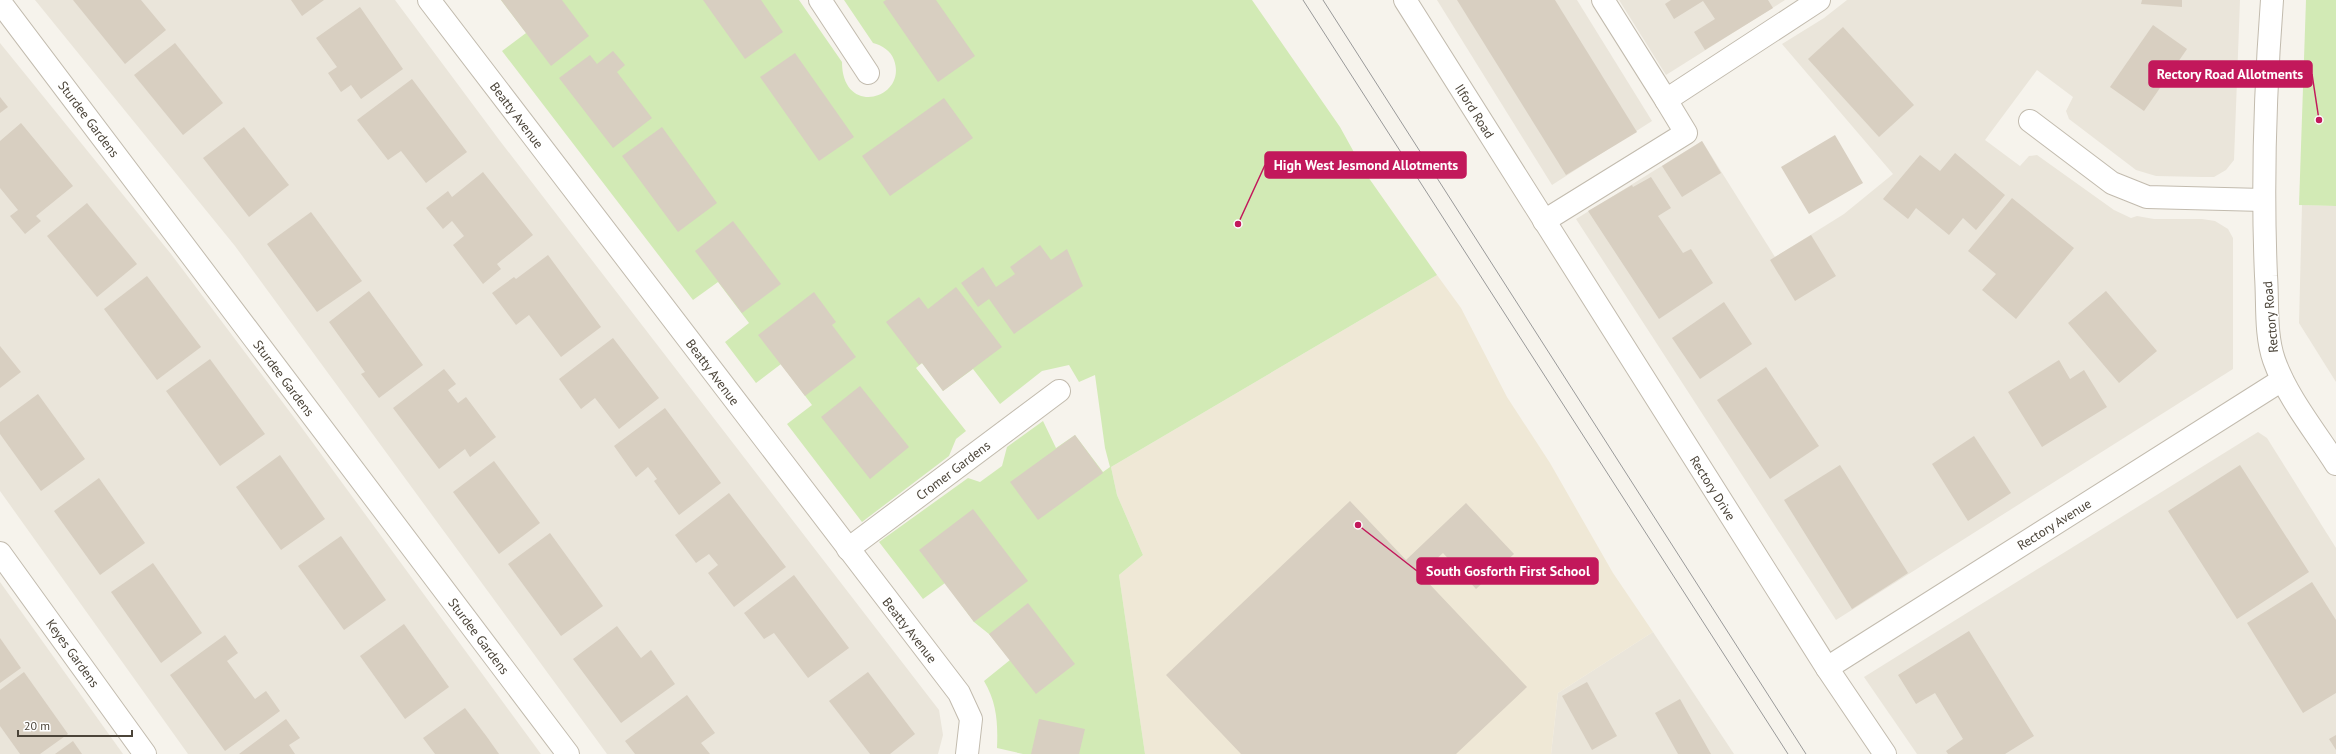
<svg xmlns="http://www.w3.org/2000/svg" width="2336" height="754" font-family="'PT Sans',sans-serif">
<rect width="100%" height="100%" fill="#f6f3ec"/>
<g fill="#eae5da">
<path d="M35 0H395L500 141 939 710 943 735 938 754H607L235 246Z"/>
<path d="M1437 0H1577L1652 121 1552 185Z"/>
<path d="M1619 0H1785L1666 75Z"/>
<path d="M1847 0H2240L2234 160 2226 170 2214 177H2202L2156 176 2136 170 2069 119 2066 111 2073 97 2037 70 1985 140 2020 166 2029 156 2037 155 2114 210 2131 218 2137 216 2154 219H2202L2215 221 2228 229 2233 238V369L1836 620 1576 219 1702 141 1775 257 1844 214 1893 174 1782 44 1824 18Z"/>
<path d="M0 43 171 254 299 424 541 754H188L0 491Z"/>
<path d="M2302 205 2336 206V382L2299 323Z"/>
<path d="M2258 432 2267 438 2336 548V754H1917L1864 677Z"/>
<path d="M0 582 123 754H0Z"/>
<path d="M1653 632 1734 754H1551L1558 693Z"/>
</g>
<path fill="#efe8d6" d="M1437 275 1461 308 1507 397 1550 463 1613 573 1653 632 1558 693 1551 754H1145L1119 575 1143 555 1117 495 1111 467Z"/>
<g fill="#d2eab5">
<path d="M501 0H799L842 62C842 118 908 99 894 60 891 51 882 45 873 43L844 0H1252L1340 127 1366 174 1437 275 1111 467 1117 495 1143 555 1119 575 1145 754H1023L997 748C998 723 997 703 984 681L1010 660 989 634 974 622 945 583 923 599 879 542 968 478 980 482 1002 466 1007 447 1043 421 1056 448 1075 435 1103 472 1110 467 1105 448 1095 375 1079 382 1069 365 1042 371 1000 404 973 369 943 391 922 363 916 368 966 431 956 439 949 456 862 522 787 424 812 405 781 364 756 383 725 342 749 323 718 282 693 300 502 51 526 33Z"/>
<path d="M2306 0H2336V206L2299 205Z"/>
</g>
<g fill="#d8cfc1">
<path d="M73 0H141L166 30 125 64Z"/>
<path d="M291 0H324L302 16Z"/>
<path d="M501 0H562L589 36 551 66Z"/>
<path d="M703 0H761L783 32 745 59Z"/>
<path d="M886 0H936L975 56 938 82 883 2Z"/>
<path d="M1457 0H1555L1637 132 1566 175Z"/>
<path d="M1671 0H1768L1773 8 1705 50 1694 32 1715 19 1703 1 1674 19 1665 4Z"/>
<path d="M2142 0H2182V7L2141 4Z"/>
<path d="M360 7 403 69 361 99 351 85 341 92 328 73 337 67 316 38Z"/>
<path d="M2153 25 2187 49 2144 111 2110 87Z"/>
<path d="M1843 27 1914 105 1879 137 1808 59Z"/>
<path d="M175 43 223 103 183 135 134 75Z"/>
<path d="M613 51 625 65 617 72 652 118 613 148 559 78 590 55 597 64Z"/>
<path d="M795 53 854 137 819 161 760 77Z"/>
<path d="M412 79 467 152 426 183 401 151 388 160 357 120Z"/>
<path d="M0 97 8 107 0 113Z"/>
<path d="M944 98 973 138 890 196 862 156Z"/>
<path d="M21 123 73 186 36 216 41 221 25 234 10 216 18 210 0 188V141Z"/>
<path d="M244 127 289 185 249 217 203 158Z"/>
<path d="M662 127 717 203 678 232 622 156Z"/>
<path d="M1835 135 1863 183 1809 214 1781 167Z"/>
<path d="M1702 141 1721 173 1682 197 1662 166Z"/>
<path d="M1955 153 2005 195 1976 230 1963 218 1949 235 1916 208 1908 219 1883 199 1920 155 1940 171Z"/>
<path d="M483 172 533 235 497 264 501 269 483 284 453 245 464 236 452 221 443 229 426 208 448 191 452 197Z"/>
<path d="M1651 177 1671 208 1658 216 1683 253 1691 249 1713 283 1659 319 1588 211 1632 185 1633 187Z"/>
<path d="M2012 198 2074 248 2016 319 1982 290 1996 274 1968 251Z"/>
<path d="M87 203 137 264 97 297 47 236Z"/>
<path d="M311 212 362 281 317 312 267 244Z"/>
<path d="M733 221 781 284 742 313 695 251Z"/>
<path d="M1811 235 1836 276 1795 301 1770 260Z"/>
<path d="M1040 245 1051 260 1067 249 1083 286 1014 334 989 299 978 307 961 283 983 267 996 287 1015 274 1010 267Z"/>
<path d="M548 255 601 327 561 357 529 315 516 325 492 293 514 277 516 279Z"/>
<path d="M147 276 201 347 157 380 104 309Z"/>
<path d="M956 287 1002 347 943 391 922 363 919 365 886 322 919 297 928 309Z"/>
<path d="M369 291 423 365 379 398 361 374 365 372 329 322Z"/>
<path d="M2106 291 2157 351 2119 383 2068 323Z"/>
<path d="M814 292 836 322 832 325 856 357 805 396 758 335Z"/>
<path d="M1724 302 1752 344 1700 379 1672 338Z"/>
<path d="M613 338 659 398 619 429 595 398 581 409 559 379Z"/>
<path d="M0 346 21 372 0 388Z"/>
<path d="M210 359 265 434 220 466 166 391Z"/>
<path d="M2059 360 2070 379 2084 370 2107 407 2042 447 2008 392Z"/>
<path d="M1766 367 1819 446 1770 479 1717 400Z"/>
<path d="M444 369 456 384 448 390 458 403 466 397 496 437 470 457 465 449 439 469 393 408Z"/>
<path d="M860 386 909 447 870 479 821 417Z"/>
<path d="M38 394 85 459 41 491 0 434V422Z"/>
<path d="M665 408 721 483 679 515 654 481 657 479 648 467 636 477 614 446Z"/>
<path d="M1075 435 1103 473 1038 520 1010 482Z"/>
<path d="M1974 436 2011 493 1968 521 1932 464Z"/>
<path d="M280 455 325 519 281 550 236 487Z"/>
<path d="M494 461 540 523 499 554 453 492Z"/>
<path d="M1840 465 1908 573 1852 609 1784 500Z"/>
<path d="M2240 465 2309 572 2237 619 2168 511Z"/>
<path d="M99 478 145 543 100 575 54 511Z"/>
<path d="M729 493 786 567 734 607 708 573 718 565 709 554 696 563 675 535Z"/>
<path d="M1350 501 1406 560 1466 503 1514 554 1476 589 1443 553 1420 574 1527 687 1456 754H1241L1166 675Z"/>
<path d="M973 509 1028 581 974 622 919 550Z"/>
<path d="M550 533 603 606 561 636 508 564Z"/>
<path d="M341 536 386 600 344 630 298 566Z"/>
<path d="M153 563 202 633 161 663 111 592Z"/>
<path d="M794 575 849 648 808 678 774 633 764 639 744 613Z"/>
<path d="M2312 582 2336 620V693L2303 713 2247 623Z"/>
<path d="M1028 603 1075 664 1036 694 989 634Z"/>
<path d="M404 624 449 687 405 719 360 656Z"/>
<path d="M617 626 641 658 651 650 675 684 621 723 573 659Z"/>
<path d="M1969 631 2034 736 2005 754H1948L1946 751 1963 739 1935 693 1916 704 1898 675Z"/>
<path d="M225 635 238 653 227 661 255 699 266 691 280 711 225 751 170 675Z"/>
<path d="M0 638 21 668 0 683Z"/>
<path d="M24 672 68 734 40 754H20L0 726V690Z"/>
<path d="M868 672 915 734 890 754H870L829 701Z"/>
<path d="M1587 682 1617 736 1592 750 1562 696Z"/>
<path d="M687 695 715 733 701 743 710 754H635L625 741Z"/>
<path d="M1680 699 1711 754H1678L1655 713Z"/>
<path d="M465 708 487 737 499 754H435L423 738Z"/>
<path d="M286 719 300 738 289 745 295 754H239Z"/>
<path d="M1039 719 1085 729 1079 754H1031Z"/>
<path d="M2336 735V750L2329 739Z"/>
<path d="M73 741 82 754H55Z"/>
</g>
<g fill="none" stroke-linecap="round" stroke-linejoin="round">
<defs>
<g id="minor">
<path d="M429 0 959 693 971 719 967 754"/>
<path d="M820 0 868 73"/>
<path d="M1405 0 1827 668 1885 754"/>
<path d="M1603 0 1666 100"/>
<path d="M2272 0C2265 92 2262 183 2266 276 2268 303 2265 334 2274 360 2287 397 2315 431 2336 464"/>
<path d="M0 2 568 754"/>
<path d="M2030 121 2112 183 2147 197 2263 200"/>
<path d="M1544 221 1686 133 1666 100 1819 0"/>
<path d="M848 549 1059 391"/>
<path d="M0 553 145 754"/>
<path d="M1827 668 2282 380"/>
</g>
</defs>
<use href="#minor" stroke="#c2bbae" stroke-width="24"/>
<use href="#minor" stroke="#fff" stroke-width="22"/>
<g stroke="#9a9a9a" stroke-width="1">
<path d="M1303 0 1788 754"/>
<path d="M1323 0 1806 754"/>
</g>
</g>
<g text-anchor="middle" stroke-width="3" stroke-linejoin="round" paint-order="stroke">
<g font-size="13" fill="#4b4439" stroke="#fff">
<text transform="translate(1475 111) rotate(58)" y="5">Ilford Road</text>
<text transform="translate(517 115) rotate(53)" y="5">Beatty Avenue</text>
<text transform="translate(89 119) rotate(53)" y="5">Sturdee Gardens</text>
<text transform="translate(2270 317) rotate(-95)" y="5">Rectory Road</text>
<text transform="translate(713 372) rotate(53)" y="5">Beatty Avenue</text>
<text transform="translate(284 378) rotate(53)" y="5">Sturdee Gardens</text>
<text transform="translate(953 470) rotate(-37)" y="5">Cromer Gardens</text>
<text transform="translate(1713 488) rotate(58)" y="5">Rectory Drive</text>
<text transform="translate(2054 524) rotate(-32)" y="5">Rectory Avenue</text>
<text transform="translate(910 630) rotate(52)" y="5">Beatty Avenue</text>
<text transform="translate(479 636) rotate(53)" y="5">Sturdee Gardens</text>
<text transform="translate(73 653) rotate(54)" y="5">Keyes Gardens</text>
</g>
</g>
<path fill="none" stroke="#c2185b" stroke-width="1.5" d="M2319 120L2312 74M1238 224L1265 165M1358 525L1417 571"/>
<g fill="#c2185b" stroke="#fff" stroke-width="1.5">
<circle cx="2319" cy="120" r="4"/>
<circle cx="1238" cy="224" r="4"/>
<circle cx="1358" cy="525" r="4"/>
</g>
<g fill="#c2185b" stroke="#c2185b" stroke-width="1.5">
<rect x="2149" y="61" width="163" height="26" rx="4"/>
<rect x="1265" y="152" width="201" height="26" rx="4"/>
<rect x="1417" y="558" width="181" height="26" rx="4"/>
</g>
<g font-size="14" text-anchor="middle" font-weight="bold" fill="#fff">
<text x="2230" y="79">Rectory Road Allotments</text>
<text x="1366" y="170">High West Jesmond Allotments</text>
<text x="1508" y="576">South Gosforth First School</text>
</g>
<path d="M18 730v6h114v-6" fill="none" stroke="#4b4439" stroke-width="2"/>
<text x="24" y="730" font-size="12" fill="#4b4439" stroke="#ffffff" stroke-width="3" paint-order="stroke">20 m</text>
</svg>
